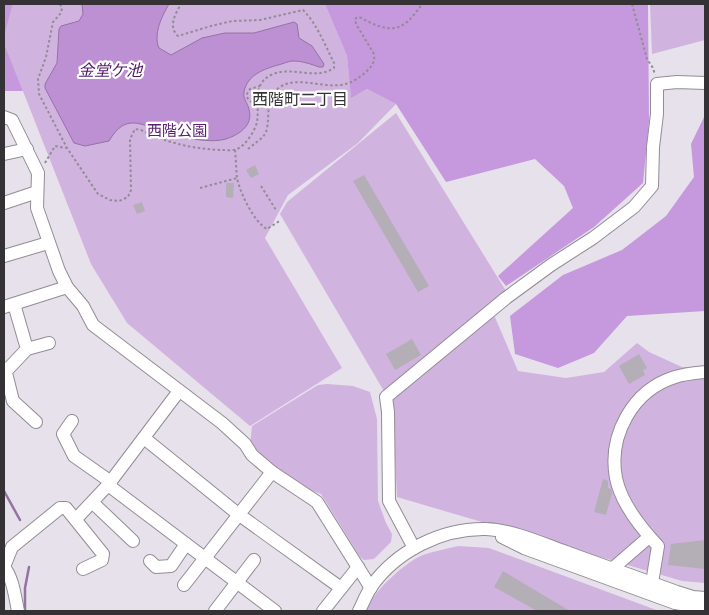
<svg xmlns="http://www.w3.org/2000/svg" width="709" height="615" font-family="'Nunito Sans','Noto Sans JP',sans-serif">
<rect width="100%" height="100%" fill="#e7e1eb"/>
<g fill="#d1b3e0">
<path d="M13 4H325L347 56 351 97 367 89 396 104 358 143 288 195 265 238 342 368 250 426 127 323 91 264 4 43V37Z"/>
<path d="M650 4H705V40L652 54Z"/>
<path d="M396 113 506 291 385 393 280 214 287 202Z"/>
<path d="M494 315 518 371 566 378 604 372 637 343 649 352 682 367H705V583L682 581 397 497 392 399Z"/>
<path d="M327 384 353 386 370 392 377 419 378 501 386 523 392 534 391 542 374 559 364 560 360 557 321 494 307 489 261 459 250 446 252 426 318 385Z"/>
<path d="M458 546 489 548 659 611H365C371 594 406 561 423 555 434 551 447 549 458 546Z"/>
</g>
<g fill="#c698dd">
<path d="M4 4H13L4 37Z"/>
<path d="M325 4H648L649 121 643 183 594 227 506 286 498 276 573 208 564 186 535 159 446 182 396 104 367 89 351 98 347 56Z"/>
<path d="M4 43 23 91H4Z"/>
<path d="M705 115V311L627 316 594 353 558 368 515 354 510 316 563 275 622 250 666 216 694 177 691 144Z"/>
</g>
<path fill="#bd8fd3" stroke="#9473a4" d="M82 4H169C162 16 153 34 159 48L171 55 202 38 225 33H254L294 22 297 24 299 38 312 46 324 64 323 67H319C311 64 302 61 293 61 288 61 283 64 278 65 264 69 247 75 244 92 243 98 246 101 248 106 255 124 241 134 226 139 210 144 180 137 165 132 141 125 126 112 109 141L85 146 74 143 45 88V84L57 63 59 29 61 26 79 21 83 14Z"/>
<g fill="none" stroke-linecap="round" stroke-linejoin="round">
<g stroke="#9473a4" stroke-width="2.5">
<path d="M4 491 20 520"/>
<path d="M25 611V588L29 567"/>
</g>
</g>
<g fill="#b4aeb7">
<path d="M255 165 259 174 251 178 246 170Z"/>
<path d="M364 175 429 286 418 292 353 181Z"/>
<path d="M226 183H234L233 198 226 197Z"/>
<path d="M142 202 145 211 137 214 133 205Z"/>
<path d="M412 339 421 355 395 370 386 354Z"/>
<path d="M639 354 647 368 643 370 645 375 629 384 619 366Z"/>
<path d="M603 479 608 481V488L611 489 612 493 606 515 594 512Z"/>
<path d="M705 540V569L668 565 671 544Z"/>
<path d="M503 571 570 611H537L494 587Z"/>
</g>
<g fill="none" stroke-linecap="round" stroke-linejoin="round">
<defs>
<g id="minor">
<path d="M4 117 12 120 38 173 37 208 59 271 67 287 83 306 93 325 222 423 245 444 252 455 272 472 317 502 371 588"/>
<path d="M4 154 27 149"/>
<path d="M4 203 37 192"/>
<path d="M4 256 48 243"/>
<path d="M4 307 67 287"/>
<path d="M27 349 49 343"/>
<path d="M4 369 9 368 27 349 14 304"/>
<path d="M5 369 13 401 36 422"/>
<path d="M179 391 108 485 275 611"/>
<path d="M72 421 63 434 74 456 111 482"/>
<path d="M144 438 238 514 341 588"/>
<path d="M93 503 133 541"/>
<path d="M76 519 108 485"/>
<path d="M502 537 524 548 675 603 705 608"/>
<path d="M414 548 389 501 388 412 386 397 506 298 551 265 593 238 634 207 652 186 653 147 657 114V84L677 82 705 83"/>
<path d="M150 561 156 567 171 566 186 544"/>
<path d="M4 567 12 547 60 508H66L103 554 102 560 83 569"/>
<path d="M4 567C13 578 15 597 18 611"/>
<path d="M612 569 649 537"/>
<path d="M652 583 658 546C641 528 621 503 616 478 608 435 633 390 675 377 684 374 695 373 705 372"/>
<path d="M184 585 272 472"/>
<path d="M215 611 254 560"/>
<path d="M323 611 358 567"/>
<path d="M359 611C363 603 366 595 371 587 396 551 442 528 486 529 512 530 541 543 566 552 603 565 640 579 677 592L693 597 705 598"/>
</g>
</defs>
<use href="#minor" stroke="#928c95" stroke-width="14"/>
<g stroke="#918c93" stroke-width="2" stroke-dasharray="2.5 2.5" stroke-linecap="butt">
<path d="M60 4 62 8 61 13 53 22 46 57 38 79 39 94 67 148 98 194 110 200 119 201 128 197 131 190 130 139 135 129 141 130C167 143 193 149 222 150 226 150 233 151 237 149 245 146 255 131 257 122 260 105 251 85 271 75 291 65 315 81 334 68V63C325 45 317 24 303 10L260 20 232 21 211 26 178 36C168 27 175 14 181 4"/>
<path d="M632 4 647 59 653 68 655 75"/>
<path d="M257 104C249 102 243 97 250 89L260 86"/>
<path d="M248 149 263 137 266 132C270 120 266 105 273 94 289 72 318 88 340 85 351 84 359 78 367 71 372 66 375 62 374 54L356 24 355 20 356 18 359 17C390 33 401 35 422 4"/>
<path d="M235 150C236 159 236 169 237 178 240 193 254 222 267 229L281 220"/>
<path d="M45 163 55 146 66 148"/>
<path d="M261 186 276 210"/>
<path d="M200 188 237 178"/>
</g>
<use href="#minor" stroke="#fff" stroke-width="12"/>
</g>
<g text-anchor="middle" stroke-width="4.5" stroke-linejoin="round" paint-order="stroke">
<g font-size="15" fill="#5b2273" stroke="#fff">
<text x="177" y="136">西階公園</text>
</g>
<g font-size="16" font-style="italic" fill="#501567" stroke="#fff">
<text x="110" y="76">金堂ケ池</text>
</g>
<g font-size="16" fill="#353236" stroke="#fff">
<text x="300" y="105">西階町二丁目</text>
</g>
</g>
<rect width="709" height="615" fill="none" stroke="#353236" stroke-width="10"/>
</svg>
